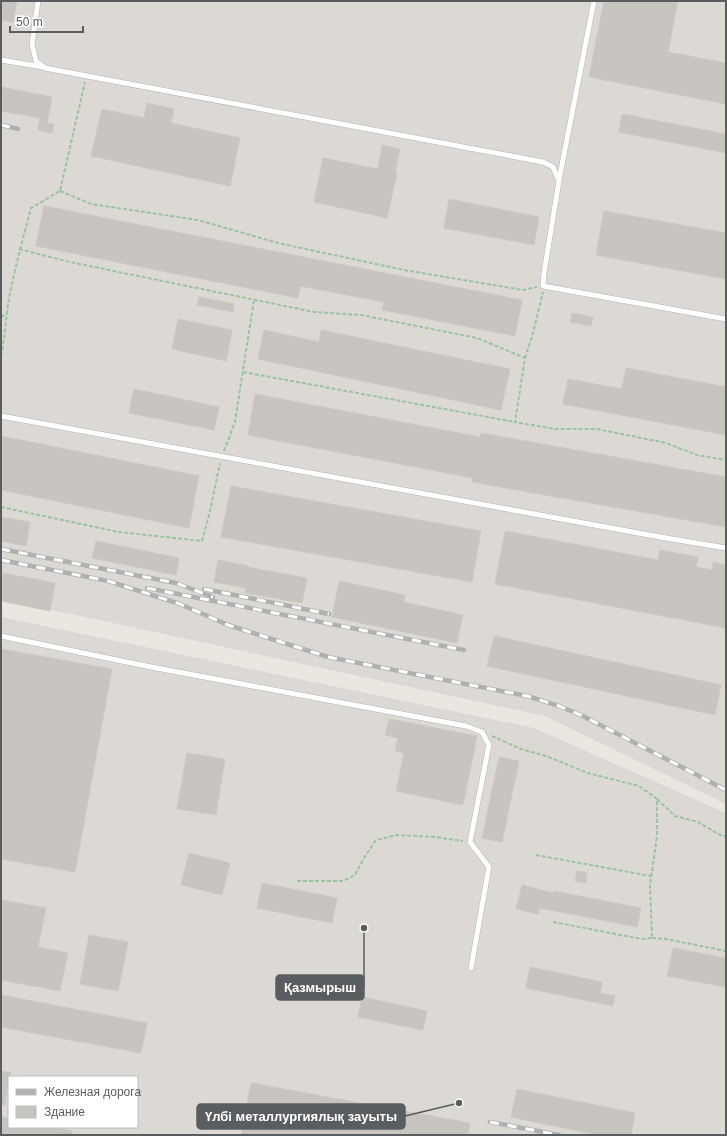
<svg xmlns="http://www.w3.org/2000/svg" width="727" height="1136" font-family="Helvetica,sans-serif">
<rect width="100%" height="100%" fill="#ebe7e0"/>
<g fill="#dcd9d4" fill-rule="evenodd">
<path d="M1 1H726V804L545 716 1 599Z"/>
<path d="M1 617 534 728 726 813V1135H1ZM9 1077H137V1127H9Z"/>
</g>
<g fill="#c8c4bf" stroke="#cfc8bf">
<path d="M1 1H17L13 22 1 20Z"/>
<path d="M604 1H678L668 52 726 63V104L589 77Z"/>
<path d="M1 87 52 97 47 123 54 124 52 133 38 130 40 118 1 111Z"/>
<path d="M147 103 174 109 171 123 240 138 230 186 91 156 102 109 144 118Z"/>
<path d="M622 114 726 134V153L619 132Z"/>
<path d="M382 145 400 149 395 173H397L387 218 314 202 323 158 378 169Z"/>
<path d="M449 199 539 217 534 245 444 228Z"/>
<path d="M44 206 522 300 515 336 382 310 384 302 300 286 298 298 36 246Z"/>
<path d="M604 211 726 233V279L596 255Z"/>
<path d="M199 297 234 304 233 312 197 305Z"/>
<path d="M572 313 593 317 591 326 570 322Z"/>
<path d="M178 319 232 330 226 361 172 349Z"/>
<path d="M264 330 319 342 321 330 510 369 501 410 258 359Z"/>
<path d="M626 368 726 387V435L563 404 568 379 622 389Z"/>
<path d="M134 389 219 407 214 430 129 413Z"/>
<path d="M255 394 480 437 481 433 726 477V527L472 482 473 478 248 435Z"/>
<path d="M1 436 199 476 189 528 1 490Z"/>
<path d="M231 486 481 531 472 582 221 537Z"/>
<path d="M1 517 30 522 26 546 1 541Z"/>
<path d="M505 531 658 560 660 550 698 557 696 567 712 570 713 562 726 565V628L495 584Z"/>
<path d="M96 541 179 558 176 575 92 558Z"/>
<path d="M218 560 248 566 247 567 307 578 302 603 245 593 246 588 214 582Z"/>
<path d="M2 573 55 583 50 611 1 601Z"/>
<path d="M339 581 405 595 404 602 463 615 457 643 332 617Z"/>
<path d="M494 636 721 685 715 715 487 666Z"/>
<path d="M1 649 112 669 75 872 1 859Z"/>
<path d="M389 719 477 736 463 805 396 791 404 753 395 751 398 738 385 735Z"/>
<path d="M187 753 225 759 216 815 177 809Z"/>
<path d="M499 757 519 761 502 842 482 838Z"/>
<path d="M189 853 230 863 222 895 181 885Z"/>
<path d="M577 871 587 873 586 883 575 881Z"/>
<path d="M262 883 337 898 332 923 257 908Z"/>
<path d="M522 885 553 893 554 891 641 908 637 927 540 908 538 914 516 909Z"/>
<path d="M1 900 46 908 38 947 68 953 60 991 1 980Z"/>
<path d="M89 935 128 942 118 991 80 984Z"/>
<path d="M673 948 726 958V987L667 976Z"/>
<path d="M530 967 602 982 600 993 615 996 613 1006 526 988Z"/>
<path d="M1 995 147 1023 141 1053 1 1027Z"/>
<path d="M362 997 427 1011 423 1030 358 1017Z"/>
<path d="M1 1071 11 1073 9 1077 5 1105 1 1104Z"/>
<path d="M251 1083 470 1123 468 1135H241Z"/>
<path d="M517 1089 635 1113 631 1135H598L511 1117Z"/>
<path d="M1 1117 9 1118V1127H51L72 1131V1135H1Z"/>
</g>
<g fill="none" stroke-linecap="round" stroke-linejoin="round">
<defs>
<g id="lane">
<path d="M38 1 32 44 36 61 45 68 543 162 553 167 559 181 544 273 543 286 726 319"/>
<path d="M1 60 43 67"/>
<path d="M559 180 594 1"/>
<path d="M1 416 660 537 726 548"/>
<path d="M1 636 146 666 466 726 482 732 489 745 470 842 489 867 471 968"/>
</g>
</defs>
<use href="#lane" stroke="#b1b4b7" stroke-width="6"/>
<g stroke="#99c49f" stroke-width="2" stroke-dasharray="4 2" stroke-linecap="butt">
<path d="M60 191 91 204 198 220 278 243 404 270 523 290 537 287"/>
<path d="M19 249 70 262 314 312 361 315 477 338 525 358 515 422 555 429H597L666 443 697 455 726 460"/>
<path d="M1 317 7 314"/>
<path d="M1 356C5 337 6 317 9 298 15 268 23 238 31 208L60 191 85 82"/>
<path d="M525 358 533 333 543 292"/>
<path d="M243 372 515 422"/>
<path d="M224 451 235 422 254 300"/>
<path d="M1 507 119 532 202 541 210 511 220 463"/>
<path d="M492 736 521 749 546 756 588 773 639 786 657 799V836L650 886 652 938 642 939 553 922"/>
<path d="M657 799 675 816 698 822 720 835 726 836"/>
<path d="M536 855 651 876"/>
<path d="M297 881H343L355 875 364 858 376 840 397 835 435 837 463 841"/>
<path d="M652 938 666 939 726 951"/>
</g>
<use href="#lane" stroke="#fff" stroke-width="5"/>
<defs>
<g id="rail">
<path d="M1 125 18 129"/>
<path d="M1 549 176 583 213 597"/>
<path d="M1 560 108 581 180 604 228 625 328 657 527 696 559 706 583 716 726 790"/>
<path d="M147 588 464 650"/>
<path d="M204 589 329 614"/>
<path d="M490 1122 559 1135"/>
</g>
</defs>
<use href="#rail" stroke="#afb0b0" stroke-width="4.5"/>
<use href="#rail" stroke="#fff" stroke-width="3" stroke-dasharray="9" stroke-linecap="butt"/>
</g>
<path fill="none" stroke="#595d60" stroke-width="1.5" d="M364 928L364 987M459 1103L405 1116"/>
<g fill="#595d60" stroke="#fff" stroke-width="1.5">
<circle cx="364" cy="928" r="4"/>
<circle cx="459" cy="1103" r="4"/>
</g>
<g fill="#595d60" stroke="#595d60" stroke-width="1.5">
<rect x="276" y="975" width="88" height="25" rx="4"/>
<rect x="197" y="1104" width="208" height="25" rx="4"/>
</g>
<g font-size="13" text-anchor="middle" font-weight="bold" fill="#fff">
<text x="320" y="992">Қазмырыш</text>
<text x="301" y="1121">Үлбі металлургиялық зауыты</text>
</g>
<rect width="727" height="1136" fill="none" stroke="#595d60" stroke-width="4"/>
<rect x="8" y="1076" width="130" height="52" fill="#ffffff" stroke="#bdbebf"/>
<rect x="16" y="1089" width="20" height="6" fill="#afb0b0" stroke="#bdbebf"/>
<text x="44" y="1096" font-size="12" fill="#595d60">Железная дорога</text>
<rect x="16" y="1106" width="20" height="12" fill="#c8c4bf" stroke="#bdbebf"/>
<text x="44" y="1116" font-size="12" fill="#595d60">Здание</text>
<path d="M10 26v6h73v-6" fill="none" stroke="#595d60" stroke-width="2"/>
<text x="16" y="26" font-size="12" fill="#595d60" stroke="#ffffff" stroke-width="3" paint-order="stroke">50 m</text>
</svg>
